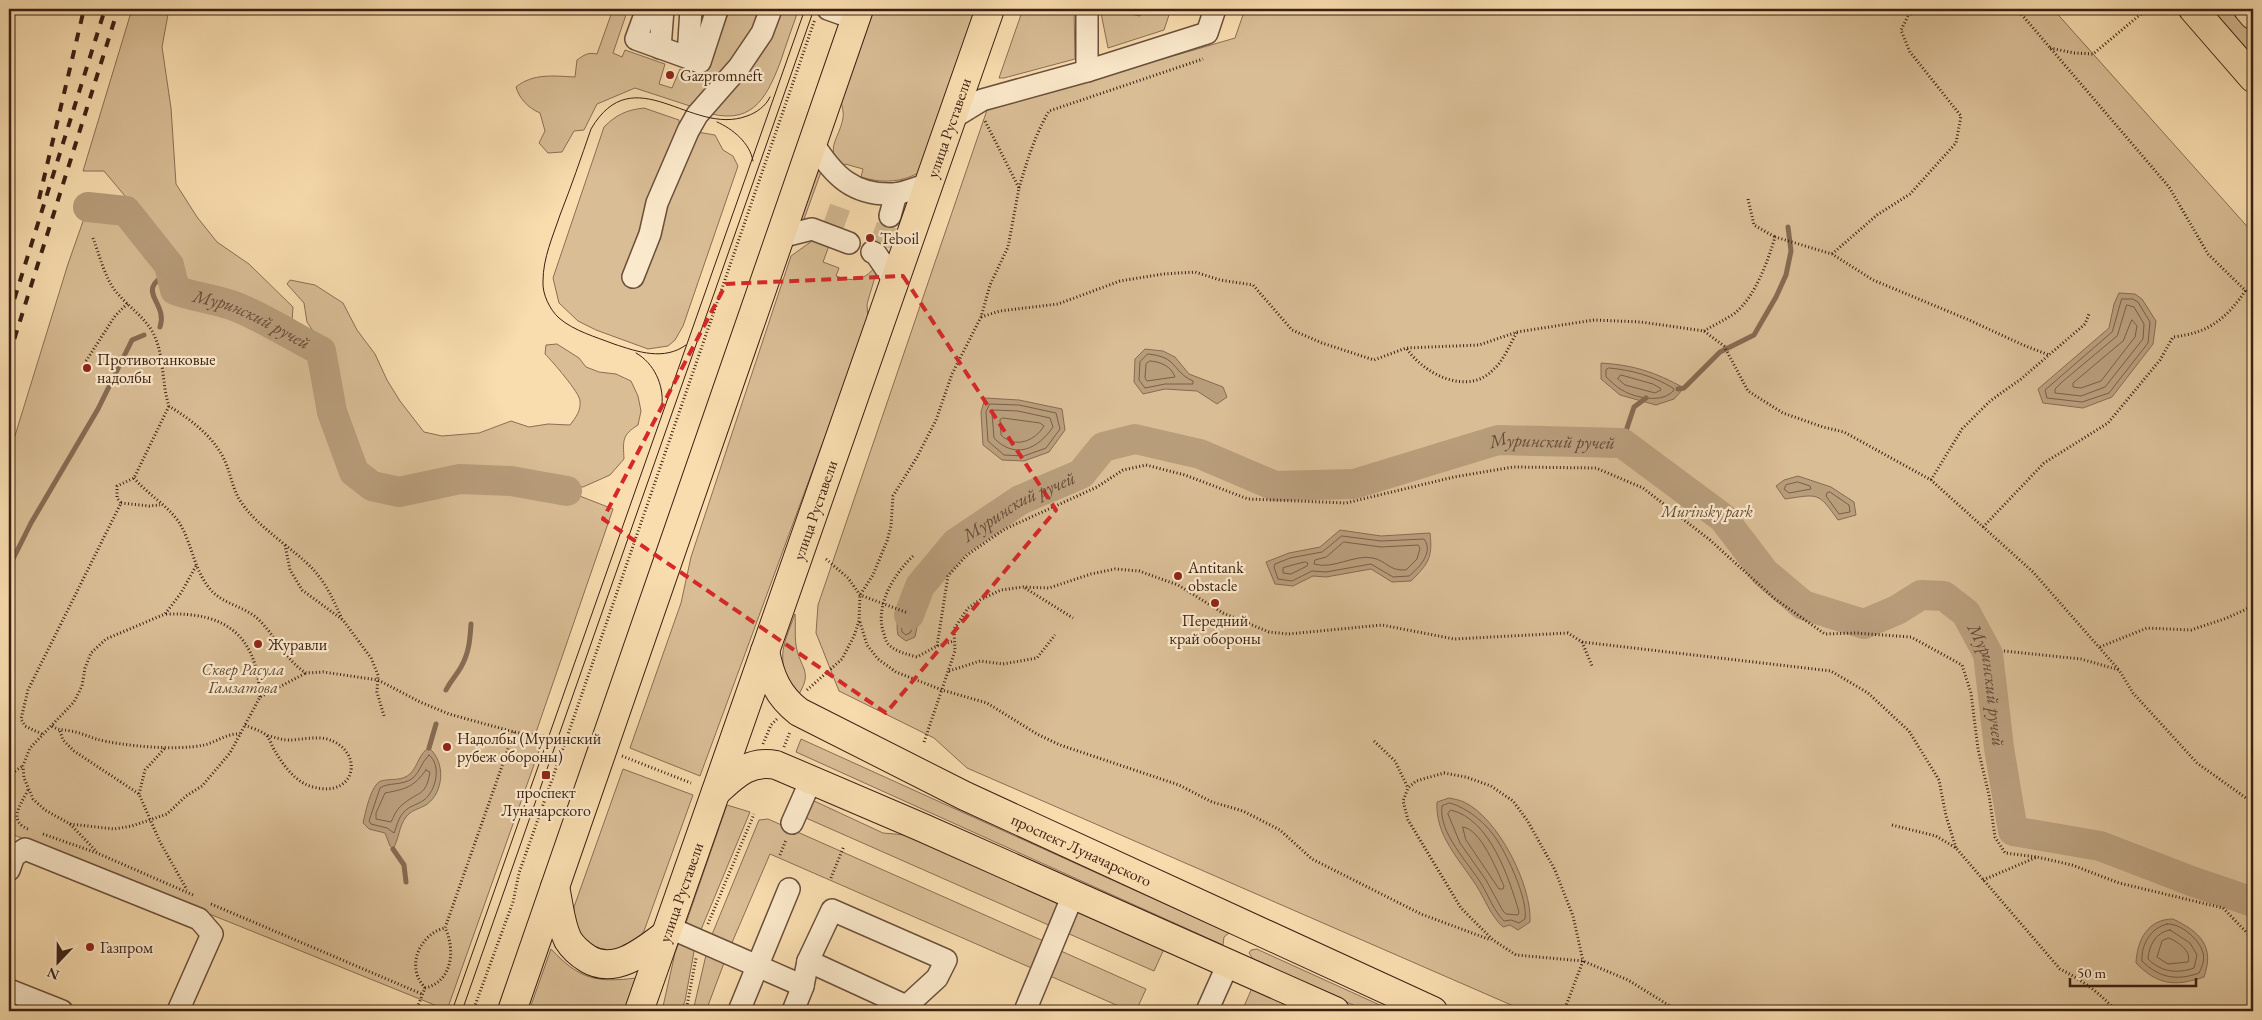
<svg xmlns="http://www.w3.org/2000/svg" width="2262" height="1020" font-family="'EB Garamond',serif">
<rect width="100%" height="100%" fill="#f9ddaf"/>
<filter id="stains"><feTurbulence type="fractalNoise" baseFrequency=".004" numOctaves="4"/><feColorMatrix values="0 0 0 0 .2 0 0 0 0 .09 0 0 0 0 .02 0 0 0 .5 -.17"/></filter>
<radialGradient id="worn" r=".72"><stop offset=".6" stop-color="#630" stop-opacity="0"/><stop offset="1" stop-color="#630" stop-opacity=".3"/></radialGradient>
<g fill="#d9bd95" stroke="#8a6e55">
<path d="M132 9H169L162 47 171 108 176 184 197 217 217 242 249 264 293 307 292 322 272 317 216 289 180 283V260L168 242 130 207 125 196 104 171H83Z"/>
<path d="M613 9H628L613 53 622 57 625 50 665 64 659 84 672 88 680 69 704 77 730 9H766L758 32 696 108 635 88 597 104 584 130 574 131 562 152 548 153 539 143 545 131 540 113C528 108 519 98 516 87 533 73 554 76 575 77L577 60C584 55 588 52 597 54Z"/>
<path d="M777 9H792L798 11C792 28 786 45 780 63 765 102 750 126 704 112Z"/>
<path d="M873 9H976L918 173C900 183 880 183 861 177L863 169 845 164 843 171C824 146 838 143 843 118 844 113 842 106 841 101Z"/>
<path d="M1023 9H1074L1075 59 1004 78H999Z"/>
<path d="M1143 9H1171L1164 30 1108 48 1101 13 1108 10C1119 14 1128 13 1140 16Z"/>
<path d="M1245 9H2053L2253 233V1011H1525L967 768 934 738 839 691 816 633 818 605 987 110 1235 38Z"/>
<path d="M2210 9H2231L2253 34V58Z"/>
<path d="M644 108 679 120V129L715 135 723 150 733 156 738 166 683 326 675 340 668 346 648 349 596 330 578 321 559 303 553 278 604 127C616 115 626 110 644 108Z"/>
<path d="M818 170 821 172 803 222 798 219 815 171Z"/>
<path d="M88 207 126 211 169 265 175 290C195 298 215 299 235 306 265 318 293 336 321 351L332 412 354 471 372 486 399 492 460 479 511 481 567 491 613 509 533 741 540 748 447 1010 9 833V455L68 264Z"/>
<path d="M821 239 830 243 823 262 839 268 836 276C852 282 864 281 875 267L877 270 867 304 868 320 700 776 630 748 681 603 691 557 791 256 812 241Z"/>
<path d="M290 280 315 285 343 303 357 330 375 354 387 380 400 401 424 432 442 436 479 433 511 421 529 427 548 424 570 425C576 417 581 411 580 401 580 393 552 361 545 354L546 345 557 344 579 358 586 367 599 372 616 374 631 381 638 396 641 411 638 425C622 435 623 440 624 459L610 475 583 487 562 486 512 477 459 474 397 488 376 481 360 469 338 410 325 349 307 322 304 303 287 284Z"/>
<path d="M795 614C796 625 794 639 797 650 802 670 812 672 799 694L796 693C775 659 782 649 795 614Z"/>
<path d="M801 739 1229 933 1224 937 1223 945 796 752Z"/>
<path d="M623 769 693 795 644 931 636 943 614 955 582 943 574 921V907Z"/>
<path d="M812 800 883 833 918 836 1064 902 1053 927 806 818Z"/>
<path d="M727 805 750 812 700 932 685 926Z"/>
<path d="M768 819 1048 943 1036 970 770 854 731 945 711 937 759 820Z"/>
<path d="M1076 910 1164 949 1154 971 1067 933Z"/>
<path d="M680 940 695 946 685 1001 681 1011H662L675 953Z"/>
<path d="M551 949C579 979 596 983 636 978L624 1011H529Z"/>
<path d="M1257 949 1261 951 1393 1011H1367L1255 962 1249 953 1251 950Z"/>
<path d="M1061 951 1146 989 1136 1011H1130L1050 976Z"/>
<path d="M706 955 724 963 706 1011H693Z"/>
<path d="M1252 988 1290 1005V1011H1242Z"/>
</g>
<g fill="#b89d7b" stroke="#866b52">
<path d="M2119 293 2135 294 2142 299 2156 321 2153 344 2112 397 2083 408 2043 403 2038 389 2109 328 2114 304Z"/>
<path d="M1145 349 1163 351 1175 357 1189 374 1223 387 1227 397 1217 404 1197 391 1165 389 1143 394 1134 382 1135 359Z"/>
<path d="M1601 363C1634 365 1655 372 1684 388L1674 399 1656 405 1620 395 1601 379Z"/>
<path d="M985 398 1019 400 1062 409 1065 430 1049 452 1024 461 1002 460 983 445 981 412Z"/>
<path d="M1798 476 1831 487 1854 502 1856 515 1838 520C1818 492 1819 494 1785 499L1776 486 1784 480Z"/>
<path d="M1340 530 1381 536 1430 533C1433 558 1428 564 1411 581L1392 582 1371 569 1326 577 1313 576 1293 586 1275 584 1266 562 1289 553 1320 547Z"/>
<path d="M920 586V612L915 637 906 641 898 635C894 615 903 598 920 586Z"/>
<path d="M429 748C446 762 444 793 426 805 419 809 411 810 406 817 399 826 399 839 393 849L390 846 385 833 369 829 363 823C365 814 371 784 381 781 391 778 402 782 411 773 418 765 420 752 429 748Z"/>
<path d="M1449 798C1454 799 1460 800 1464 802 1498 818 1532 885 1530 922L1518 930 1510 925 1503 927C1490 915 1485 899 1476 885 1459 859 1435 835 1437 802Z"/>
<path d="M2173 919C2200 932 2215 946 2204 977 2174 987 2158 985 2136 963 2137 940 2148 919 2173 919Z"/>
</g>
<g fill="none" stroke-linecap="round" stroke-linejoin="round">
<g stroke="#7a5e48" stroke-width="1">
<path d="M2122 299H2133L2138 302 2150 322 2148 343 2109 393 2082 402 2047 398 2045 390 2112 332Z"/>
<path d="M2127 305 2134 307 2144 324 2143 339 2105 387 2081 396 2055 393V389L2062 382 2117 336Z"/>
<path d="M2132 320 2137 326 2135 337 2101 381 2081 388 2073 387V383L2123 341Z"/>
<path d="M1148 354C1179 357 1171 371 1193 381V384H1165L1145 388 1139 380 1140 362Z"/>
<path d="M1150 361C1161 362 1171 366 1175 377L1147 381 1145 378 1146 364Z"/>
<path d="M1609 368C1632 370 1653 376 1673 388L1674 390C1663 404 1635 398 1622 390 1616 387 1611 381 1606 377V370Z"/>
<path d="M1621 375 1653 384 1660 388 1661 390 1655 393 1625 385 1618 379Z"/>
<path d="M990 404 1019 405 1056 413 1060 429 1046 448 1024 456 1004 455 988 441 986 412Z"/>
<path d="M994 410 1018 411 1050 418 1053 427C1038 449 1015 460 994 438L992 413Z"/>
<path d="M1003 418 1040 423 1044 426C1035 441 1015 449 1001 435L1000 420Z"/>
<path d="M1798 482 1810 486 1811 489 1789 493 1784 489 1786 485Z"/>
<path d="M1830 492 1849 505 1850 512 1839 514 1826 496 1827 493Z"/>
<path d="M1342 536 1381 541 1424 539C1434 552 1419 568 1409 576L1393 577 1371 564 1326 572 1312 571 1292 581 1278 579 1274 567 1275 564 1290 558 1322 552Z"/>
<path d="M1344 542 1381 547 1418 545 1420 548 1417 559 1406 570C1388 571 1387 561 1373 558 1354 554 1333 570 1314 564L1315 560 1326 557Z"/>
<path d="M1305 562 1308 563 1307 566 1291 574 1283 573V568Z"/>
<path d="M911 600 915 601 911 632 906 635 902 632 901 622Z"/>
<path d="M429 755C442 765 436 791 424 800 417 805 409 806 404 812 398 818 397 826 394 833L387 828 371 824 369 821 380 788C388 782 403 786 413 778 420 772 422 761 429 755Z"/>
<path d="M426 770 430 772C426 797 418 791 402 805 396 810 394 816 391 822L376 819V813L385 793C405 789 413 788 426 770Z"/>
<path d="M1450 803C1468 808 1487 824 1497 840 1508 857 1528 899 1525 919L1519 923 1511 920 1504 921C1494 911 1489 897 1482 885 1469 863 1438 833 1442 806Z"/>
<path d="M1451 810C1490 819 1509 878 1519 912L1518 915 1506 914 1503 911 1486 880 1460 843 1448 814Z"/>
<path d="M1463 827C1481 829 1497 871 1504 886L1503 889H1499L1466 840Z"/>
<path d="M2167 924C2181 923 2200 940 2203 953 2205 960 2202 967 2199 973 2177 981 2159 978 2142 961 2141 944 2151 928 2167 924Z"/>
<path d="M2170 930 2190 943 2197 955 2194 968C2177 974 2161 972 2148 959 2149 945 2156 932 2170 930Z"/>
<path d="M2169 938C2178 942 2192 951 2188 962L2168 964 2157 957 2162 941Z"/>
</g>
<g stroke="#866b52" stroke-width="5">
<path d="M160 327C169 301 131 291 171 272"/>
<path d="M1678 389 1684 388 1720 352 1754 335 1776 297 1786 275 1791 251 1788 227"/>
<path d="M1622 443 1634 407 1646 398"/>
<path d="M9 567 31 523 98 409 132 340 144 335"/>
<path d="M446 690C451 680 456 676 461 667 469 653 470 640 471 624"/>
<path d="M429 748 436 724"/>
<path d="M393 849 404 865 406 882"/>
</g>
<g stroke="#b89d7b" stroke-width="30">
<path id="s1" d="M88 207 126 211 169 265 175 290C196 298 218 299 239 308 267 320 294 337 321 351L332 412 354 472 372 486 399 492 460 479 511 481 567 491"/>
<path id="s2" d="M909 615 920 586 956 543 1020 500 1081 474 1103 447 1135 439 1200 454 1275 486 1354 484 1498 440 1622 443 1723 518 1765 573 1803 605 1864 624 1897 610 1921 595 1944 596 1966 613 1988 654 1999 748 2013 831 2100 846 2194 882 2253 902"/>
</g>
<g stroke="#d3b790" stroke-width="21" stroke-dasharray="21 11" stroke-linecap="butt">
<path d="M833 227 843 199"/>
<path d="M880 245 890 216"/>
</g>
<defs>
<g id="minor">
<path d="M647 9 636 39 700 62 717 10"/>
<path d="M828 9 856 19"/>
<path d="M1087 9V71"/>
<path d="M660 48 663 9"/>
<path d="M688 57 691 9"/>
<path d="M951 119 982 100 1087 71 1207 33 1215 9"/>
<path d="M813 143C833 175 853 196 894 194 905 193 918 187 929 184"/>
<path d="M890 216 896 194"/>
<path d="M780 237 812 229 849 243"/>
<path d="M872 252 876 254 895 282"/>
<path d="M633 277 650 234 657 203 688 131 697 115 739 67 762 33 771 9"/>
<path d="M792 823 811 780"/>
<path d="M9 870 14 856 25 849 199 919 212 934 178 1011"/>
<path d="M668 927 803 986"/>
<path d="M808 961 906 1006"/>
<path d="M9 990 62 1011"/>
<path d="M739 1011 789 889"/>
<path d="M793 1011 803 986 808 961 832 910 946 960 937 978 901 1011"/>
<path d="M1025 1011 1073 895"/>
<path d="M1207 1011 1228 964"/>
</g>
<g id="major">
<path d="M2193 9 2253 78"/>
<path d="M2248 9 2253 15"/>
<path id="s3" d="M765 651C770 677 778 696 799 712L965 796 1433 1011"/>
<path d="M716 792C735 775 749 760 776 765L921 827 1335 1011"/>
<path d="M555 887C559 904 560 924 568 940 573 948 580 954 588 959 615 975 644 951 665 935"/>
<path d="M512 1011 859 9"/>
<path id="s4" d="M639 1011 990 9"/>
</g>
</defs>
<use href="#minor" stroke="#6a4f3c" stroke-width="24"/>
<use href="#major" stroke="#3b2015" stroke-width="30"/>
<g stroke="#3b2015" stroke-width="3" stroke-dasharray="1 2.5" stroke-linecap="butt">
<path d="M2017 9 2169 187 2208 254 2253 298"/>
<path d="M2050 48 2074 53 2093 54 2147 9"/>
<path d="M1019 188C1027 161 1035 135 1049 111L1203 59"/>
<path d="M1748 199 1754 225 1775 237"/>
<path d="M93 238C100 256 105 280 118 294 129 307 143 316 152 331 165 354 161 382 169 406 191 420 212 435 224 459 231 473 232 489 241 502 253 520 269 531 285 545L290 570 302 590 343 620 371 658 378 675 377 692 384 716"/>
<path d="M1832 254 1877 215 1910 194 1956 143 1961 116 1910 52 1901 30 1908 16 1917 9"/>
<path d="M981 317 1000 311 1058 304 1120 281 1163 274 1195 272 1220 280 1253 285 1292 330 1322 343 1374 360 1406 348 1479 345 1517 332 1594 320 1641 322 1704 331 1724 346 1748 391 1783 413 1823 427 1844 432 1931 480 2033 572 2119 670"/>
<path d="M1704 331C1714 325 1725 320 1735 313 1755 297 1768 261 1775 237L1832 254 1873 280 1969 320 2023 345 2049 355"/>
<path d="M1407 349C1424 374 1468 397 1494 369 1504 360 1510 344 1517 332"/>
<path d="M86 361 115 316 128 303"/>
<path d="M134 478C147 494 170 507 180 524 192 544 194 570 210 589 222 604 244 606 258 619 276 636 285 660 306 673L323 672 378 680 420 702 449 714 514 732 584 742"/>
<path d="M1931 480 1962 429 1990 401 2021 379 2085 324 2089 314"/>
<path d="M121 503 149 506 160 505"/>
<path d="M1983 527 2044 463 2108 423 2160 360 2173 337C2209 333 2226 319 2246 290"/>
<path d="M285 545C319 571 325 581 342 619"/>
<path d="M913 556C893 575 874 607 884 634 885 638 886 642 889 645 897 652 906 654 917 657L937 646 954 641"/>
<path d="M826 559 848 578 860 595 908 613"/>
<path d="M196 566 181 593 165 614 106 639 91 653 85 668 82 686 74 702 30 748 23 766 24 778 33 799 45 810 70 824 114 829 132 826 167 814 186 796 202 786 230 753 260 697 306 673"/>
<path d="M1025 588 1073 618"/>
<path d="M166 614C226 612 257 635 260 697"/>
<path d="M860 622 867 645 878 659 896 672 942 690 987 703 1037 734 1060 745 1179 785 1212 802 1243 811 1280 830 1312 859 1421 914 1491 940"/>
<path d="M1582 642 1831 671 1868 693 1909 731 1939 780 1946 816 1956 848"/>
<path d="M937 646 948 576 967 555 1005 529 1097 487 1123 470 1146 465 1185 475 1248 499 1346 503 1454 477 1513 467 1596 468 1643 488 1710 540 1775 599 1825 634 1856 633 1911 637 1962 665 1971 693 1978 749 1989 795 1995 837 2005 853 2037 857"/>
<path d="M2100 647 2147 628 2191 630 2227 618 2253 606"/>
<path d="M2004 651 2081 659 2119 670 2133 693 2197 763 2253 803"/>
<path d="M949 671 980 661 1003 664 1037 658 1055 635"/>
<path d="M807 690 842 659 854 636 859 621 860 595 873 575 887 541 891 526 893 496 917 457 936 420 952 374 981 317 990 285 1008 247 1019 188 984 119"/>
<path d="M245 725C251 728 260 730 266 735 270 738 272 747 275 751 283 765 296 783 313 787 357 799 365 750 327 739 315 736 300 740 289 740 281 740 274 737 266 735"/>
<path d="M52 726C59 731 62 729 70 731 79 732 87 736 96 739 122 746 177 751 204 745 217 742 227 733 240 734"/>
<path d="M60 731 63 740 74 751 139 794 160 842 187 890"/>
<path d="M42 734 25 726 21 719 28 690 121 503 117 498V486L134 478 169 406"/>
<path d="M1374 741 1395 761 1408 788"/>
<path d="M924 742 955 651 954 629 968 608 980 600 1001 590 1023 587 1049 588 1091 574 1115 569 1139 571 1178 585 1223 613 1269 632 1288 634 1382 625 1454 639 1568 633 1582 642 1592 666"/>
<path d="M763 744 771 725 777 719"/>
<path d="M784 747 790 732"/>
<path d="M622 756 691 783"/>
<path d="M9 775 23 766"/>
<path d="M28 790C20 806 7 821 30 830"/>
<path d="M139 794 145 770 166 747"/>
<path d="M70 824 97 852"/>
<path d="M1892 825 1936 836 1956 848 2060 969C2082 980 2100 993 2116 1011"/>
<path d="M43 834 97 853 193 895"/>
<path d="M780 855 786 840"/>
<path d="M831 878 844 846"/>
<path d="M1983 880 2037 857 2072 865 2119 883 2223 908 2253 939"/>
<path d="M211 904 422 994"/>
<path d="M708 924 754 814"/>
<path d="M425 988C422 984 418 979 417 974 411 954 426 932 445 928"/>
<path d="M416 1011 425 988C452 982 456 950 445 928L514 732"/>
<path d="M473 1011 513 902 519 873 566 740 815 19"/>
<path d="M686 1011 696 958"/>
<path d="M1564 1011 1583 961 1573 916 1555 870 1527 820 1513 801 1491 786 1466 777 1444 773 1416 781 1408 788 1403 801 1408 820 1461 908 1493 940 1516 955 1583 961 1628 980 1678 1011"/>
</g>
<use href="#minor" stroke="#fbe9cb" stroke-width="21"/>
<use href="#major" stroke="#f9ddaf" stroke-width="28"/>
<g stroke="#3b2015" stroke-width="1">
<path d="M717 122C733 129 750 143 753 161"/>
<path d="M686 345C664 361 638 352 614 344 596 337 574 331 559 318 550 310 542 294 543 281 543 258 553 236 560 215 571 187 581 158 591 129 634 56 691 137 747 116 756 113 766 106 770 97"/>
<path d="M636 353C654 363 664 385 662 405"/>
<path d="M452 1011 805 9"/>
<path d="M462 1011 814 9"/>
</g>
<g stroke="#3b2015" stroke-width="4" stroke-dasharray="9 9" stroke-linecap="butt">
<path d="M39 199 84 9"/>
<path d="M9 316 105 9"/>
<path d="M9 356 118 9"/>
</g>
</g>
<path fill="none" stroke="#d62828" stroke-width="4" stroke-dasharray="10 6" stroke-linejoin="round" d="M903 276 1056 510 886 713 603 519 726 284Z"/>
<g fill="#8f2418" stroke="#fbe9cb" stroke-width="2">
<circle cx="670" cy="75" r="5"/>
<circle cx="870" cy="238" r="5"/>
<circle cx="87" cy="368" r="5"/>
<circle cx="1178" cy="576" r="5"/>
<circle cx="1215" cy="603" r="5"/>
<circle cx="258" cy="644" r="5"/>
<circle cx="447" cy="747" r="5"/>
<rect x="541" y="770" width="10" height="10" rx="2.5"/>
<circle cx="90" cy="947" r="5"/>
</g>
<g text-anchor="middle" stroke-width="4.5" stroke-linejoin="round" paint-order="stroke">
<g font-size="16" fill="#3b2015" stroke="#fbe9cb" text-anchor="start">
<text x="680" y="81">Gazpromneft</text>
<text x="880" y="244">Teboil</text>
<text x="97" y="365">Противотанковые<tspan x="97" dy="18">надолбы</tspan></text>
<text x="1188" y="573">Antitank<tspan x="1188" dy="18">obstacle</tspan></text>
<text x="1215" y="626" text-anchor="middle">Передний<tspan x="1215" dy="18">край обороны</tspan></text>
<text x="268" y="650">Журавли</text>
<text x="457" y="744">Надолбы (Муринский<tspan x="457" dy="18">рубеж обороны)</tspan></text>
<text x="546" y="798" text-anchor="middle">проспект<tspan x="546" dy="18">Луначарского</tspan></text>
<text x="100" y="953">Газпром</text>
</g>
<g font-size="16" fill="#3b2015" stroke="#fbe9cb">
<text dy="6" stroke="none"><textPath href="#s4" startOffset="936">улица Руставели</textPath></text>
<text dy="6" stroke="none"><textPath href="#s4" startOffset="531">улица Руставели</textPath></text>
<text dy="6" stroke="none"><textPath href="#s3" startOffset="386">проспект Луначарского</textPath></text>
<text dy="6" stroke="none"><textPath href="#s4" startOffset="126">улица Руставели</textPath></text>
</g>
<g font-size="16" font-style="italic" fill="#624735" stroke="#fbe9cb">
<text x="1707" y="517">Murinsky park</text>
<text x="243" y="675">Сквер Расула<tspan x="243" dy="18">Гамзатова</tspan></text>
</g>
<g font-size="18" font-style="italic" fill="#674c39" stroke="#fbe9cb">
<text dy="6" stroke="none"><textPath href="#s1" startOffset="215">Муринский ручей</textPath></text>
<text dy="6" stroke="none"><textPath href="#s2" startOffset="730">Муринский ручей</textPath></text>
<text dy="6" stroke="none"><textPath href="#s2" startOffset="160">Муринский ручей</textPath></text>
<text dy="6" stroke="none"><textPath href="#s2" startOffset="1300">Муринский ручей</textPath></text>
</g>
</g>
<rect width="2262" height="1020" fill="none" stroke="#f9ddaf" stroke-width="30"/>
<rect x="10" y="10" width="2242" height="1000" fill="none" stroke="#3b2015" stroke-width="2.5"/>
<rect x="15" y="15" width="2232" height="990" fill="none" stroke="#3b2015"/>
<g transform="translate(58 962) rotate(202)" stroke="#fbe9cb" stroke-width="4" paint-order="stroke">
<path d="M0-4L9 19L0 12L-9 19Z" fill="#3b2015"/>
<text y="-8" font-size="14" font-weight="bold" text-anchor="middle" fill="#3b2015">N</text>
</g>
<path d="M2070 978v8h126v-8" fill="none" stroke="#3b2015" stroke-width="2.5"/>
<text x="2077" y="978" font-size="15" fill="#3b2015" stroke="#fbe9cb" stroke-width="4" paint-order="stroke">50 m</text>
<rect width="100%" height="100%" filter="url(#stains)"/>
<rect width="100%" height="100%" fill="url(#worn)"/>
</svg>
